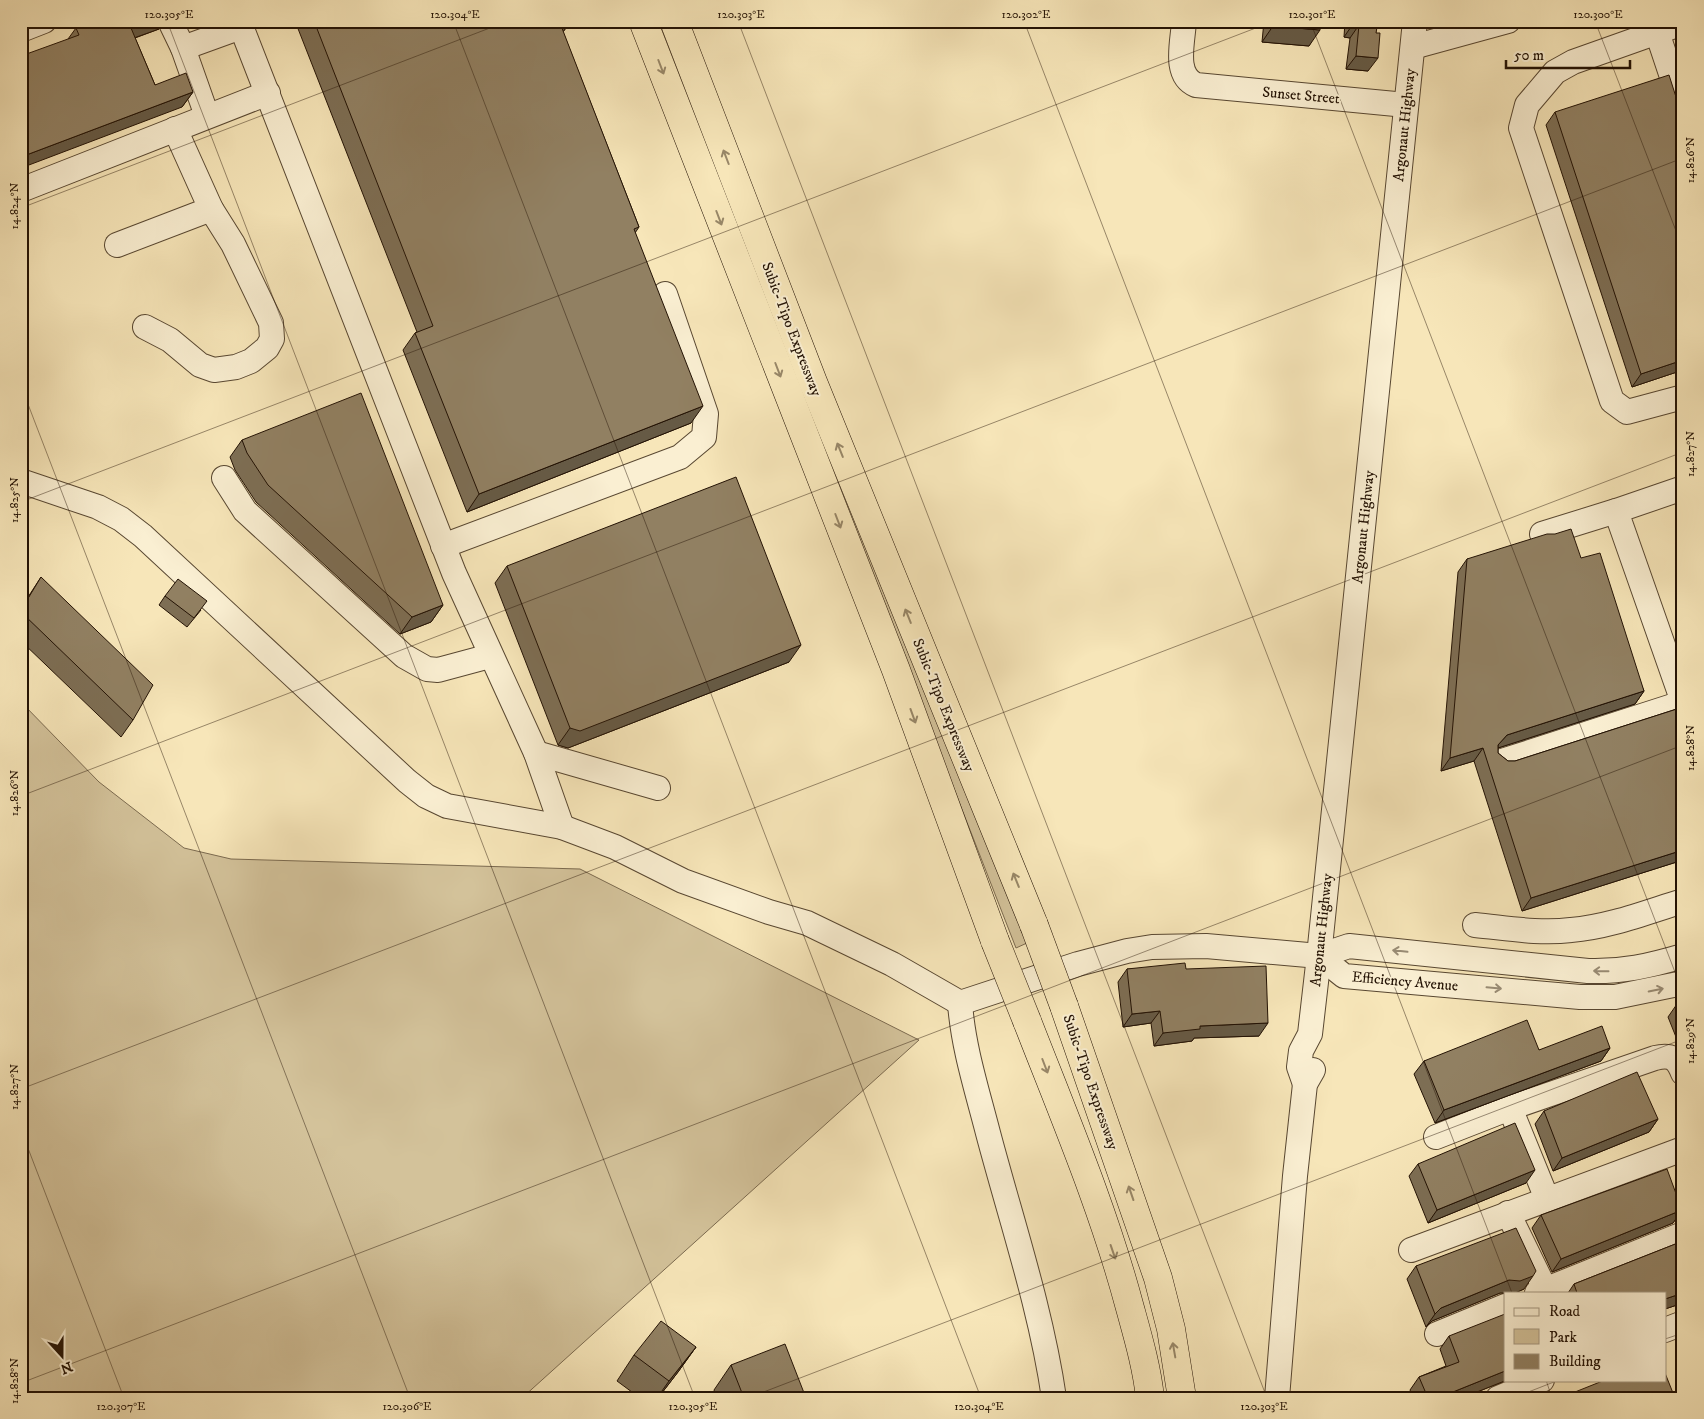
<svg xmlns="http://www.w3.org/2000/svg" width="1704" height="1419" font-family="'IM FELL DW Pica',serif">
<rect width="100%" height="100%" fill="#f7e6b9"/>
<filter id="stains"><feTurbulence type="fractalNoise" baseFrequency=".004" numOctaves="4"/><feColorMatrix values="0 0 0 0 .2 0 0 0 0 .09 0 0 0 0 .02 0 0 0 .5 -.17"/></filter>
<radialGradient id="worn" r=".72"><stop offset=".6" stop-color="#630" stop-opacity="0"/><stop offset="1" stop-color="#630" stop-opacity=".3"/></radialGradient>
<g fill="#d3c29a" stroke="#7b6a4f">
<path d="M655 21H665L1027 943 1016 948Z"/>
<path d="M21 702 99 782 184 848 231 859 580 869 919 1040 522 1398H21Z"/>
</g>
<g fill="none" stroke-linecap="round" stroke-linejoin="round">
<defs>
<g id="minor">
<path d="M170 21 183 48 207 116"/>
<path d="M239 21 454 573 536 753 562 827"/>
<path d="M1184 21C1183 42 1173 75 1196 85L1406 105"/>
<path d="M1683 23 1573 62 1555 72 1527 105 1521 128 1612 401 1627 412 1683 397"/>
<path d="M21 30 44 21"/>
<path d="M1657 32 1683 110"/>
<path d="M1413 47 1508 21"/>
<path d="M183 48 241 27"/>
<path d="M21 190 268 93"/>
<path d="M117 245 211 209"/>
<path d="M145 327 170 340 200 365 214 370 236 367 251 361 267 348 272 339 271 323 233 244 211 209 175 129"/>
<path d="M224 478 245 511 404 656 427 669 438 670 490 656"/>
<path d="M21 481 98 507 121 519 143 536 407 781 426 796 447 806 562 827 615 847 683 881 769 912 807 923 892 964 960 1003 1078 964 1127 951 1152 947 1206 946 1319 956 1349 946 1588 971C1623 972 1649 966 1683 956"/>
<path d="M1683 488 1616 511 1683 702"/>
<path d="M1542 534 1616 511"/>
<path d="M443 546 680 457 704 437 706 414 665 294"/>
<path d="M536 753 658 788"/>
<path d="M1502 761 1682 703"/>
<path d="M1475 925C1507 928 1539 934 1571 930 1609 927 1647 912 1683 901"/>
<path d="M1319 956 1344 976 1580 997H1615L1683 983"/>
<path d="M960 1003C963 1047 977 1090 988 1133 1011 1220 1041 1308 1054 1398"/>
<path d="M1305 1084 1299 1067 1301 1051 1310 1034 1319 956 1415 21"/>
<path d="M1510 1108 1547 1199"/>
<path d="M1436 1137 1510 1108 1655 1058C1671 1054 1677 1058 1683 1073"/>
<path d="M1508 1213 1547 1293"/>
<path d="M1411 1250 1683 1149"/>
<path d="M1537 1293 1683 1234"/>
<path d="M1665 1330 1683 1323"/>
<path d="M1437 1334 1505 1306"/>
<path d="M1277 1398 1295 1176 1305 1084 1313 1070"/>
<path d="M1498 1398 1542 1380"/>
</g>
<g id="highway">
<path d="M643 21 896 670 995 941"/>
<path d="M674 21 813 382 1034 925"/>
<path d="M1064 1006 1158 1278 1171 1329 1182 1398"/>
<path d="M1027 1021C1064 1116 1104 1210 1130 1308 1138 1337 1147 1368 1150 1398"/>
</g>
</defs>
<use href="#minor" stroke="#584731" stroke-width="26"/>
<use href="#highway" stroke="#231204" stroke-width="29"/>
<use href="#minor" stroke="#faefd2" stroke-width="24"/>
<use href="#highway" stroke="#f7e6b9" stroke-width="28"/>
<defs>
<g id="highway-bridge">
<path d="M1034 925 1064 1006"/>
<path d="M995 941 1027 1021"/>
</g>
</defs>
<use href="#highway-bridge" stroke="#231204" stroke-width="29" stroke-linecap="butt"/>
<use href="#highway-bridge" stroke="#f7e6b9" stroke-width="28"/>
</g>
<g fill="#7d6e54" stroke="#231204">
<path d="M93 21H164L159 29 135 38 155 85 193 92 182 107 68 39 76 28Z"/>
<path d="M295 21H571L563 32 639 227 635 233 691 423 467 512 403 350 415 333 417 332Z"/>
<path d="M1264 21H1321L1309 46 1262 42Z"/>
<path d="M1345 21H1378L1368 71 1346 69 1350 38 1344 37Z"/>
<path d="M1555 112 1683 370 1632 387 1546 125Z"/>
<path d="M242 440 443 605 431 622 400 634 256 502 235 470 230 457Z"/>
<path d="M1581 558 1644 691 1635 704 1498 748V753L1508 761H1515L1683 707V860L1522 911 1474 761 1441 771 1458 572 1467 559Z"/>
<path d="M507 566 789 662 568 748 558 745 495 583Z"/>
<path d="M41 577 133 720 121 737 21 641V608Z"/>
<path d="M165 596 201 610 187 627 159 605Z"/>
<path d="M1127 969H1186L1259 1036 1194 1038 1192 1041 1154 1046 1151 1023 1123 1027 1118 982Z"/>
<path d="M1683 1003V1050L1680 1047 1668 1017 1677 1004Z"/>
<path d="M1610 1048 1601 1061 1435 1123 1414 1074 1424 1061 1539 1050Z"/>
<path d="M1544 1111 1658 1119 1649 1132 1553 1171 1535 1124Z"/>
<path d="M1418 1164 1526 1183 1428 1223 1409 1176Z"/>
<path d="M1682 1210 1673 1223 1552 1272 1532 1228 1541 1215Z"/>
<path d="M1683 1241V1303L1665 1309V1293H1568L1574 1284Z"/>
<path d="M1416 1266 1524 1289 1515 1293H1500L1432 1321 1426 1327 1407 1279Z"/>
<path d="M1449 1336 1507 1380 1462 1398H1413L1410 1390 1419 1377 1446 1366 1440 1349Z"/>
<path d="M696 1347 678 1372 658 1398H640L617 1381 634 1355Z"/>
<path d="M1683 1358V1371L1680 1362Z"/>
<path d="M731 1365 806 1398H716L714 1390Z"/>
</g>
<g fill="#665a45" stroke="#231204">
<path d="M149 21H164L159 29 120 43 131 28Z"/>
<path d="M565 21H571L560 36V23Z"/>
<path d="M1353 24 1359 25 1350 38 1344 37Z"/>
<path d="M1273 26 1320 30 1309 46 1262 42Z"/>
<path d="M1356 56 1378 58 1368 71 1346 69Z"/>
<path d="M193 92 182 107 21 168V157Z"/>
<path d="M1683 360V370L1632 387 1641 374Z"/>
<path d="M703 406 691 423 467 512 479 494Z"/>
<path d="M443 605 431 622 400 634 412 617Z"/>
<path d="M801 645 789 662 568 748 558 745 570 728Z"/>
<path d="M1644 691 1635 704 1498 748V745L1507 735Z"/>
<path d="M1483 748 1474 761 1441 771 1450 758Z"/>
<path d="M1683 850V860L1522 911 1531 898Z"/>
<path d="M1160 1011 1151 1023 1123 1027 1132 1014Z"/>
<path d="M1268 1023 1259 1036 1194 1038 1192 1041 1154 1046 1163 1033 1200 1026Z"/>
<path d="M1610 1048 1601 1061 1435 1123 1444 1110Z"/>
<path d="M1658 1119 1649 1132 1553 1171 1562 1158Z"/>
<path d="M1535 1170 1526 1183 1428 1223 1437 1210Z"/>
<path d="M1682 1210 1673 1223 1552 1272 1561 1259Z"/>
<path d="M1533 1276 1524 1289 1515 1293H1500L1432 1321 1426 1327 1435 1314 1441 1308 1509 1280Z"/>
<path d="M1683 1293V1303L1665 1309V1299Z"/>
<path d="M696 1347 678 1372 658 1398H657L669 1381Z"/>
<path d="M1505 1371V1380H1507L1462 1398H1438Z"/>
</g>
<g fill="#918062" stroke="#231204">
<path d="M93 21H149L131 28 155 85 186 73 193 92 21 157V56L79 35 76 28Z"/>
<path d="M314 21H565L560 23 639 227 634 229 703 406 479 494 415 333 433 326Z"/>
<path d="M1274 21H1321L1320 30 1273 26Z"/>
<path d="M1353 21H1378L1376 33H1380L1378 58 1356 56 1359 25 1353 24Z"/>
<path d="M1669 75 1683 119V360L1641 374 1555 112Z"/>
<path d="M361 393 443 605 412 617 268 485 247 453 242 440Z"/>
<path d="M736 477 801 645 580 731 570 728 507 566Z"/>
<path d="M1571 529 1581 558 1600 553 1644 691 1507 735 1498 745V753L1508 761H1515L1683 707V850L1531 898 1483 748 1450 758 1467 559 1547 534H1555Z"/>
<path d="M41 577 153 685 133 720 21 612V610Z"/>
<path d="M178 579 207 601 194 618 165 596Z"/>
<path d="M1185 963 1186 969 1266 966 1268 1023 1200 1026V1029L1163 1033 1160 1011 1132 1014 1127 969Z"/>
<path d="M1683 1003V1018L1677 1004Z"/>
<path d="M1527 1020 1539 1050 1602 1026 1610 1048 1444 1110 1424 1061Z"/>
<path d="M1637 1072 1658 1119 1562 1158 1544 1111Z"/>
<path d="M1515 1123 1535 1170 1437 1210 1418 1164Z"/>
<path d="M1667 1169 1682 1210 1561 1259 1541 1215Z"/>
<path d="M1516 1228 1536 1271 1533 1276 1520 1281 1509 1280 1441 1308 1435 1314 1416 1266Z"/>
<path d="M1683 1241V1293L1665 1299V1293H1577L1574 1284Z"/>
<path d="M1505 1314V1371L1438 1398H1428L1419 1377 1459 1362 1449 1336Z"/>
<path d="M661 1321 696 1347 669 1381 634 1355Z"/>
<path d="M785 1344 806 1398H744L731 1365Z"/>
<path d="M1665 1373 1675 1398H1560L1605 1380H1665Z"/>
</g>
<defs><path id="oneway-shaft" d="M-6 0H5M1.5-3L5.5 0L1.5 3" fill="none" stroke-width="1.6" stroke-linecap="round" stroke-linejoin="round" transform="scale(1.25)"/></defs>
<g stroke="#988768">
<use href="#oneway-shaft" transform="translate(661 67) rotate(69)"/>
<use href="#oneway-shaft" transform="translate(726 157) rotate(-111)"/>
<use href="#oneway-shaft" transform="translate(719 218) rotate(69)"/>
<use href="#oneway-shaft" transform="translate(778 370) rotate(69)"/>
<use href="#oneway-shaft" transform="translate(840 450) rotate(-112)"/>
<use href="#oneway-shaft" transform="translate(838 521) rotate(69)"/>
<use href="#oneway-shaft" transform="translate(908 616) rotate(-112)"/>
<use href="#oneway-shaft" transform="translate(913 716) rotate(70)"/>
<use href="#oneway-shaft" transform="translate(1016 880) rotate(-112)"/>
<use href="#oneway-shaft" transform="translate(1045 1066) rotate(69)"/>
<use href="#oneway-shaft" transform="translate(1131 1193) rotate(-109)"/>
<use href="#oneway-shaft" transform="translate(1113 1252) rotate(71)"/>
<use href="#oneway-shaft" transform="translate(1174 1350) rotate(-100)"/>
</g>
<g stroke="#998c75">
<use href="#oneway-shaft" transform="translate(1400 951) rotate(-174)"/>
<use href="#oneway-shaft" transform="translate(1601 971) rotate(-179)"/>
<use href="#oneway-shaft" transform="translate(1494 988) rotate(5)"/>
<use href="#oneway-shaft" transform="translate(1656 990) rotate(-12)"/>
</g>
<path fill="none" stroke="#231204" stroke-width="1" stroke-opacity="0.45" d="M167 21 695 1398M453 21 981 1398M738 21 1267 1398M1024 21 1512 1293M1310 21 1683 993M1595 21 1683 249M21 208 508 21M21 386 410 1398M21 502 1274 21M21 796 1683 158M21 1089 1683 452M21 1130 124 1398M1665 1339 1683 1333M1546 1380 1552 1398M21 1383 1683 745M748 1398 1683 1039M1513 1398 1559 1380"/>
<g text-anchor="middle" stroke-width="4" stroke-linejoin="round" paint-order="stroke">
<g font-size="15" fill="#231204" stroke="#faefd2">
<text transform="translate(1301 95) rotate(5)" y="5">Sunset Street</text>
<text transform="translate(1404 125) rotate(-84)" y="5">Argonaut Highway</text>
<text transform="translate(792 329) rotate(69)" y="5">Subic-Tipo Expressway</text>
<text transform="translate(1363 527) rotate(-84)" y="5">Argonaut Highway</text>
<text transform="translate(944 705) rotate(68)" y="5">Subic-Tipo Expressway</text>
<text transform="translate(1321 930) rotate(-84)" y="5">Argonaut Highway</text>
<text transform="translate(1405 981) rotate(5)" y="5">Efficiency Avenue</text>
<text transform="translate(1091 1082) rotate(71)" y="5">Subic-Tipo Expressway</text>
</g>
</g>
<rect width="1704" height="1419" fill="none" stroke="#f7e6b9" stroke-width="55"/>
<rect x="1504" y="1292" width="162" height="90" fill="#faefd2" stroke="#a49780"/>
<rect x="1514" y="1308" width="25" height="8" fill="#faefd2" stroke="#a49780"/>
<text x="1549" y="1316" font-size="15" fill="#231204">Road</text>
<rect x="1514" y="1329" width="25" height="15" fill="#d3c29a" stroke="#a49780"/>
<text x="1549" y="1342" font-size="15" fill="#231204">Park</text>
<rect x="1514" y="1354" width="25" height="15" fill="#918062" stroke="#a49780"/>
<text x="1549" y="1366" font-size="15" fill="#231204">Building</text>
<g transform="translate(62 1356) rotate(159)" stroke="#faefd2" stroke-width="4" paint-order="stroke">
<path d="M0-4L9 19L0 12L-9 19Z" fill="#231204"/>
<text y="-8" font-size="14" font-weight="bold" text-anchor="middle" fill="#231204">N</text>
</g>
<path d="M1506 60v8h124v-8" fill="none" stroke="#231204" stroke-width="2.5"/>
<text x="1514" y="60" font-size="15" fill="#231204" stroke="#faefd2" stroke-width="4" paint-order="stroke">50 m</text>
<rect x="28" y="28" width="1648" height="1364" fill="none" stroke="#231204" stroke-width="2"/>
<g font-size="12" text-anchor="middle" fill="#231204">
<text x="169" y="18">120.305°E</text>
<text x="455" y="18">120.304°E</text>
<text x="741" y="18">120.303°E</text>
<text x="1026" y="18">120.302°E</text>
<text x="1312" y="18">120.301°E</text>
<text x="1598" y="18">120.300°E</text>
<text transform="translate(1690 160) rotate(-90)" y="4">14.826°N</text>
<text transform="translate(14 206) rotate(-90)" y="4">14.824°N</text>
<text transform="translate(1690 454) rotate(-90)" y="4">14.827°N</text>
<text transform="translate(14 500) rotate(-90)" y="4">14.825°N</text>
<text transform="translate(1690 748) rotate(-90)" y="4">14.828°N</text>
<text transform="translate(14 793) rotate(-90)" y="4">14.826°N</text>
<text transform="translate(1690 1041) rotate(-90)" y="4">14.829°N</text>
<text transform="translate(14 1087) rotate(-90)" y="4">14.827°N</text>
<text transform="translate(14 1381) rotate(-90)" y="4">14.828°N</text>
<text x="121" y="1410">120.307°E</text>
<text x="407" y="1410">120.306°E</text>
<text x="693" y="1410">120.305°E</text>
<text x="979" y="1410">120.304°E</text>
<text x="1264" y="1410">120.303°E</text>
</g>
<rect width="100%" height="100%" filter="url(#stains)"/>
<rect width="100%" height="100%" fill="url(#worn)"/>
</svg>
